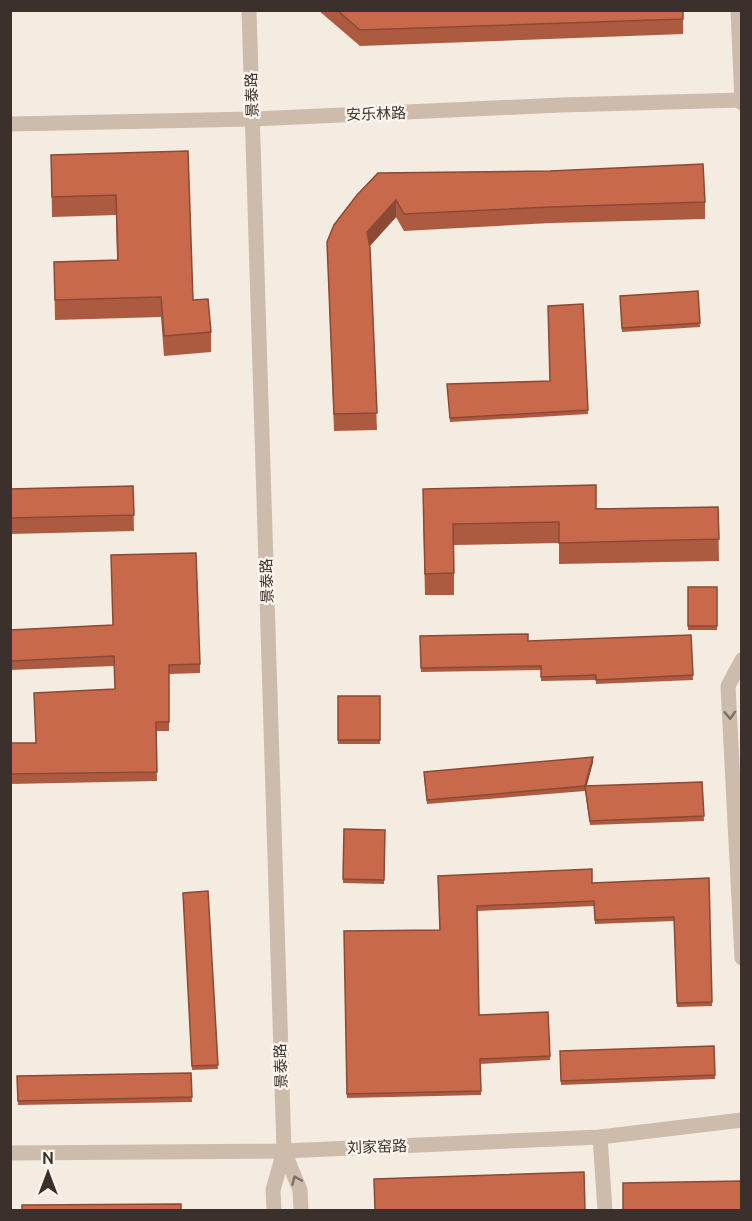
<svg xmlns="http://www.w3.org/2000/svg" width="752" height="1221" font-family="Ubuntu,'Noto Sans SC',sans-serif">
<rect width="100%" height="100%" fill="#f4ebe1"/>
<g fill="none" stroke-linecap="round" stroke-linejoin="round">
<g stroke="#cdbbac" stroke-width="15">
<path d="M249 10 284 1151 273 1190 274 1210"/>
<path d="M738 10 742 103"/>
<path d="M10 124 253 119 561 105 742 100"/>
<path d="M742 660 728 686 742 958"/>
<path d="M600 1137 605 1210"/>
<path d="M284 1151 300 1190 301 1210"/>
<path d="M10 1153 284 1151 600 1137 742 1120"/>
</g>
</g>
<g fill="#ac5a40">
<path d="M318 10H683V34L360 46Z"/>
<path d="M188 151 193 300 211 332V352L164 356 161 317 55 320 54 262 117 260 116 215 52 217 51 155Z"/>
<path d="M357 195 705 202V219L551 223 404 231 396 217 370 246 377 430 334 431 327 242Z"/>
<path d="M698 291 700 327 622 332 620 296Z"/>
<path d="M583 304 588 414 450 422 447 384 550 381Z"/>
<path d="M133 486 134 531 10 534V489Z"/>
<path d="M718 507 719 561 559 564V543L454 545V595H425L423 510Z"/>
<rect x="688" y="587" width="29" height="43"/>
<path d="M10 630 200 664V673L169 674V731H156L157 781 10 784V743H36L115 689 114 666 10 670Z"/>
<path d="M691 635 693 680 596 684V680L541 681V670L421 672 420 636 528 641Z"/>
<rect x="338" y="696" width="42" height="48"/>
<path d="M593 762 586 786 702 782 704 821 590 825 585 791 427 804 424 776Z"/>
<path d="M344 829 385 830 384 884 343 883Z"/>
<path d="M438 876 592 883 709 878 712 1006 677 1007 674 921 595 924 594 906 477 911 479 1015 548 1012 550 1060 480 1064 481 1095 347 1098 344 931 440 930Z"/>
<path d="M208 891 218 1069 192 1070 183 893Z"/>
<path d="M714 1046 715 1079 561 1085 560 1051Z"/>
<path d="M191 1073 192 1102 18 1105 17 1076Z"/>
</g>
<g fill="#8c4a34">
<path d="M396 200V217L367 249V232Z"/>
<path d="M593 757V762L586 789 585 786Z"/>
</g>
<g fill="#c8694b" stroke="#8c4a34" stroke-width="1.5">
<path d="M337 10H683V19L360 30Z"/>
<path d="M188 151 193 300 208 299 211 332 164 336 161 297 55 300 54 262 118 260 116 195 52 197 51 155Z"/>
<path d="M703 164 705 202 551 207 404 214 396 200 367 232 370 248 377 413 334 414 327 242 334 225 357 195 378 173 550 171Z"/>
<path d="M698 291 700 323 622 328 620 296Z"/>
<path d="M583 304 588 410 450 418 447 384 550 381 548 306Z"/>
<path d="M596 485V509L718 507 719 539 559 543V522L453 524 454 573 425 574 423 489Z"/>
<path d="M133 486 134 515 10 518V489Z"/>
<path d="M196 553 200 664 169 665V722H156L157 772 10 774V743H36L34 693 115 689 114 656 10 661V630L113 625 111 555Z"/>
<rect x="688" y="587" width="29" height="39"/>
<path d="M528 634V641L691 635 693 675 596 680V675L541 677V666L421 668 420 636Z"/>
<rect x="338" y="696" width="42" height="44"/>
<path d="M593 757 585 786 427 800 424 772Z"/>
<path d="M702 782 704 816 590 821 585 786Z"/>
<path d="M344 829 385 830 384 880 343 879Z"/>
<path d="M592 869V883L709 878 712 1002 677 1003 674 917 595 920 594 901 477 906 479 1015 548 1012 550 1056 480 1059 481 1091 347 1094 344 931 440 930 438 876Z"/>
<path d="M208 891 218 1065 192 1066 183 893Z"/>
<path d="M714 1046 715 1075 561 1081 560 1051Z"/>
<path d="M191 1073 192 1097 18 1101 17 1076Z"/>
<path d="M584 1172 585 1210H375L374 1179Z"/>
<path d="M741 1181V1210H623V1183Z"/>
<path d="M181 1204V1210H22V1205Z"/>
</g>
<defs><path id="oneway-chevron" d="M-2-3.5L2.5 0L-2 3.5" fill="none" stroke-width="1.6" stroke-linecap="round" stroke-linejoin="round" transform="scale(1.5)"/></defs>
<g stroke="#7d6f65">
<use href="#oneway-chevron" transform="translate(730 715) rotate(87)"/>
<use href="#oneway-chevron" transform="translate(296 1180) rotate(-113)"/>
</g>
<g text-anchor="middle" stroke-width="5" stroke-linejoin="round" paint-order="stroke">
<g font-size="15" fill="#3b302b" stroke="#fbf5ee">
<text transform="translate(252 95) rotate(-92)" y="5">景泰路</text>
<text transform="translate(376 114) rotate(-2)" y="5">安乐林路</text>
<text transform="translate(267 581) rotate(-92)" y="5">景泰路</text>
<text transform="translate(281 1066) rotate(-92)" y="5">景泰路</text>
<text transform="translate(377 1147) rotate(-2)" y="5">刘家窑路</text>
</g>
</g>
<rect width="752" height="1221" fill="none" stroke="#3b302b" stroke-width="24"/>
<g transform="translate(48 1173)" stroke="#fbf5ee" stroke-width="4.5" paint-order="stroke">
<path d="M0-4.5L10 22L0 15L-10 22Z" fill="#3b302b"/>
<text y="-9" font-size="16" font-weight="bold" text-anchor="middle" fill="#3b302b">N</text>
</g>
</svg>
